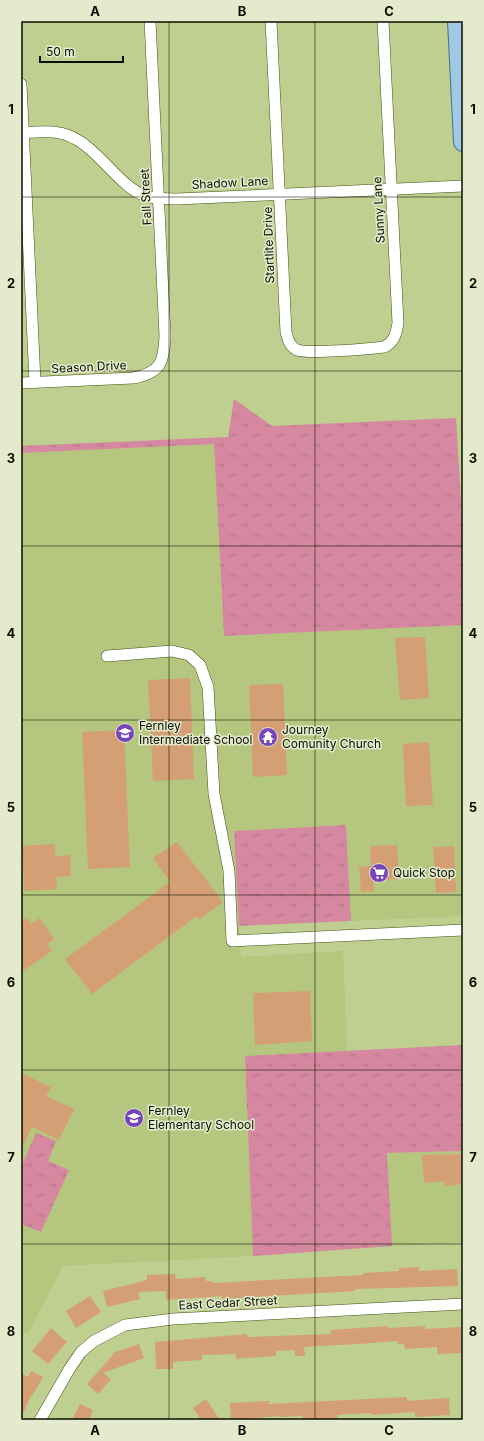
<svg xmlns="http://www.w3.org/2000/svg" width="484" height="1441" font-family="Inter,sans-serif">
<defs>
<pattern id="grass-tufts" width="24" height="20" patternUnits="userSpaceOnUse"><rect width="24" height="20" fill="#d688a1"/><path d="M3 7l-1-3M5 7V3M7 7l1-3M15 17l-1-3M17 17v-4M19 17l1-3" fill="none" stroke="#b67489"/></pattern>
</defs>
<rect width="100%" height="100%" fill="#bfcf8f"/>
<g fill="#b5c67f">
<path d="M214 444 224 636 463 625V916L351 921 346 825 234 831 241 957 343 951 347 1051 245 1056 253 1256 63 1266 28 1333H21V453Z"/>
<path d="M463 1151V1243L392 1246 387 1153Z"/>
</g>
<g fill="url(#grass-tufts)">
<path d="M234 399 272 426 456 418 463 535V625L224 636 214 444 21 453V446L228 437Z"/>
<path d="M346 825 351 921 239 926 234 831Z"/>
<path d="M463 1045V1151L387 1153 392 1246 253 1256 245 1056Z"/>
<path d="M36 1133 56 1141 48 1161 69 1170 41 1232 21 1224V1167Z"/>
</g>
<g fill="#d59f75">
<path d="M425 637 429 698 400 700 395 638Z"/>
<path d="M190 678 194 779 153 781 148 680Z"/>
<path d="M283 684 287 775 253 777 249 685Z"/>
<path d="M124 730 130 867 88 869 82 732Z"/>
<path d="M429 742 433 805 406 806 403 744Z"/>
<path d="M177 842 223 902 200 919 197 916 92 994 65 959 170 882 153 858Z"/>
<path d="M55 844V856L70 855 71 876 56 877 57 889 24 891 22 846Z"/>
<path d="M397 845 399 879 373 881 374 891 361 892 359 867 371 866 370 846Z"/>
<path d="M454 846 456 892 436 893 433 847Z"/>
<path d="M27 918 31 924 40 918 54 939 47 944 52 951 21 972V922Z"/>
<path d="M310 991 312 1041 255 1045 253 993Z"/>
<path d="M21 1073 51 1087 46 1096 74 1109 59 1140 32 1127 21 1150Z"/>
<path d="M463 1154V1184L445 1186 444 1181 424 1183 422 1155Z"/>
<path d="M419 1267V1271L457 1269 458 1286 355 1289V1291L222 1299V1296L166 1300V1291L138 1292 140 1299 107 1307 103 1291 147 1280V1275L175 1274 176 1279 205 1277 206 1281H212L213 1283 363 1275V1273L399 1271V1268Z"/>
<path d="M90 1296 101 1312 76 1328 66 1311Z"/>
<path d="M388 1326V1328L425 1326V1329L461 1327 462 1353 437 1354V1347L405 1349 404 1344H398V1341L358 1344 304 1347 305 1356H295V1350L276 1351V1356L248 1358 236 1359V1354L202 1355V1360L173 1362V1369H156L155 1342 247 1334V1337L331 1334V1330Z"/>
<path d="M51 1328 67 1342 48 1364 32 1351Z"/>
<path d="M139 1344 144 1358 103 1373 111 1379 98 1394 87 1384 113 1355V1353Z"/>
<path d="M31 1371 43 1377 32 1396H31L21 1418V1373L28 1377Z"/>
<path d="M407 1397V1401L449 1398 450 1415 415 1417V1412L372 1415V1413L337 1415 338 1419H326L303 1420V1416L279 1417V1416L231 1420 230 1403 269 1401V1404Z"/>
<path d="M206 1399 220 1420H201L193 1408Z"/>
<path d="M80 1404 93 1410 89 1420H72Z"/>
</g>
<g fill="none" stroke-linecap="round" stroke-linejoin="round">
<defs>
<g id="minor">
<path d="M271 21 286 332C288 339 289 346 297 350 308 354 369 349 384 347 394 342 396 335 398 323L383 21"/>
<path d="M21 84 35 382"/>
<path d="M21 133C36 132 52 130 67 135 97 145 119 188 146 196 156 199 167 199 177 199L463 186"/>
<path d="M21 383 133 378C160 373 164 363 165 336L150 21"/>
<path d="M107 656 172 651 189 655 200 665 208 687 214 794 229 871 232 941 463 930"/>
<path d="M40 1420 70 1368 81 1352 94 1341 125 1325 173 1319 463 1304"/>
</g>
<path id="primary" d="M457 21 463 142"/>
</defs>
<use href="#minor" stroke="#444f10" stroke-width="12"/>
<use href="#primary" stroke="#437089" stroke-width="20"/>
<use href="#minor" stroke="#fff" stroke-width="11"/>
<use href="#primary" stroke="#a0c9e5" stroke-width="18"/>
</g>
<path fill="none" stroke="#0a0e00" stroke-width="1" stroke-opacity="0.55" d="M169 21V1420M315 21V1420M21 197H463M21 371H463M21 546H463M21 720H463M21 895H463M21 1070H463M21 1244H463"/>
<defs>
<symbol id="school-disc" viewBox="-11 -11 22 22"><circle r="9.5" fill="#7644bb" stroke="#e3ebcc"/><path d="M0-5L7-2L0 1L-7-2ZM-4 1L0 2.5L4 1V4Q0 6-4 4Z" fill="#fff"/></symbol>
<symbol id="temple-disc" viewBox="-11 -11 22 22"><circle r="9.5" fill="#7644bb" stroke="#e3ebcc"/><path d="M0-6L5-2H3V0L6.5 2.5H4V6H1.5V3h-3V6H-4V2.5H-6.5L-3 0V-2H-5Z" fill="#fff"/></symbol>
<symbol id="supermarket-disc" viewBox="-11 -11 22 22"><circle r="9.5" fill="#7644bb" stroke="#e3ebcc"/><path d="M-6-5.5h2.5l.6 2H6L4.5 2H-2.5L-4.4-4H-6ZM-1.5 3.2a1.3 1.3 0 1 0 .1 0ZM3 3.2a1.3 1.3 0 1 0 .1 0Z" fill="#fff"/></symbol>
</defs>
<g fill-rule="evenodd">
<use href="#school-disc" x="114" y="722" width="22" height="22"/>
<use href="#temple-disc" x="257" y="726" width="22" height="22"/>
<use href="#supermarket-disc" x="368" y="862" width="22" height="22"/>
<use href="#school-disc" x="123" y="1107" width="22" height="22"/>
</g>
<g text-anchor="middle" stroke-width="3" stroke-linejoin="round" paint-order="stroke">
<g font-size="12" fill="#0a0e00" stroke="#e3ebcc">
<text transform="translate(230 183) rotate(-3)" y="4">Shadow Lane</text>
<text transform="translate(146 197) rotate(-93)" y="4">Fall Street</text>
<text transform="translate(379 210) rotate(-93)" y="4">Sunny Lane</text>
<text transform="translate(269 245) rotate(-92)" y="4">Startlite Drive</text>
<text transform="translate(89 367) rotate(-3)" y="4">Season Drive</text>
<text transform="translate(228 1303) rotate(-3)" y="4">East Cedar Street</text>
</g>
<g font-size="12" fill="#0a0e00" stroke="#e3ebcc" text-anchor="start">
<text x="139" y="730">Fernley<tspan x="139" dy="14">Intermediate School</tspan></text>
<text x="282" y="734">Journey<tspan x="282" dy="14">Comunity Church</tspan></text>
<text x="393" y="877">Quick Stop</text>
<text x="148" y="1115">Fernley<tspan x="148" dy="14">Elementary School</tspan></text>
</g>
</g>
<rect width="484" height="1441" fill="none" stroke="#e3ebcc" stroke-width="44"/>
<path d="M40 56v6h83v-6" fill="none" stroke="#0a0e00" stroke-width="2"/>
<text x="46" y="56" font-size="12" fill="#0a0e00" stroke="#e3ebcc" stroke-width="3" paint-order="stroke">50 m</text>
<rect x="22" y="22" width="440" height="1397" fill="none" stroke="#0a0e00" stroke-width="1.5"/>
<g font-size="13" text-anchor="middle" font-weight="bold" fill="#0a0e00">
<text x="95" y="16">A</text>
<text x="242" y="16">B</text>
<text x="389" y="16">C</text>
<text x="11" y="114">1</text>
<text x="473" y="114">1</text>
<text x="11" y="288">2</text>
<text x="473" y="288">2</text>
<text x="11" y="463">3</text>
<text x="473" y="463">3</text>
<text x="11" y="638">4</text>
<text x="473" y="638">4</text>
<text x="11" y="812">5</text>
<text x="473" y="812">5</text>
<text x="11" y="987">6</text>
<text x="473" y="987">6</text>
<text x="11" y="1162">7</text>
<text x="473" y="1162">7</text>
<text x="11" y="1336">8</text>
<text x="473" y="1336">8</text>
<text x="95" y="1435">A</text>
<text x="242" y="1435">B</text>
<text x="389" y="1435">C</text>
</g>
</svg>
